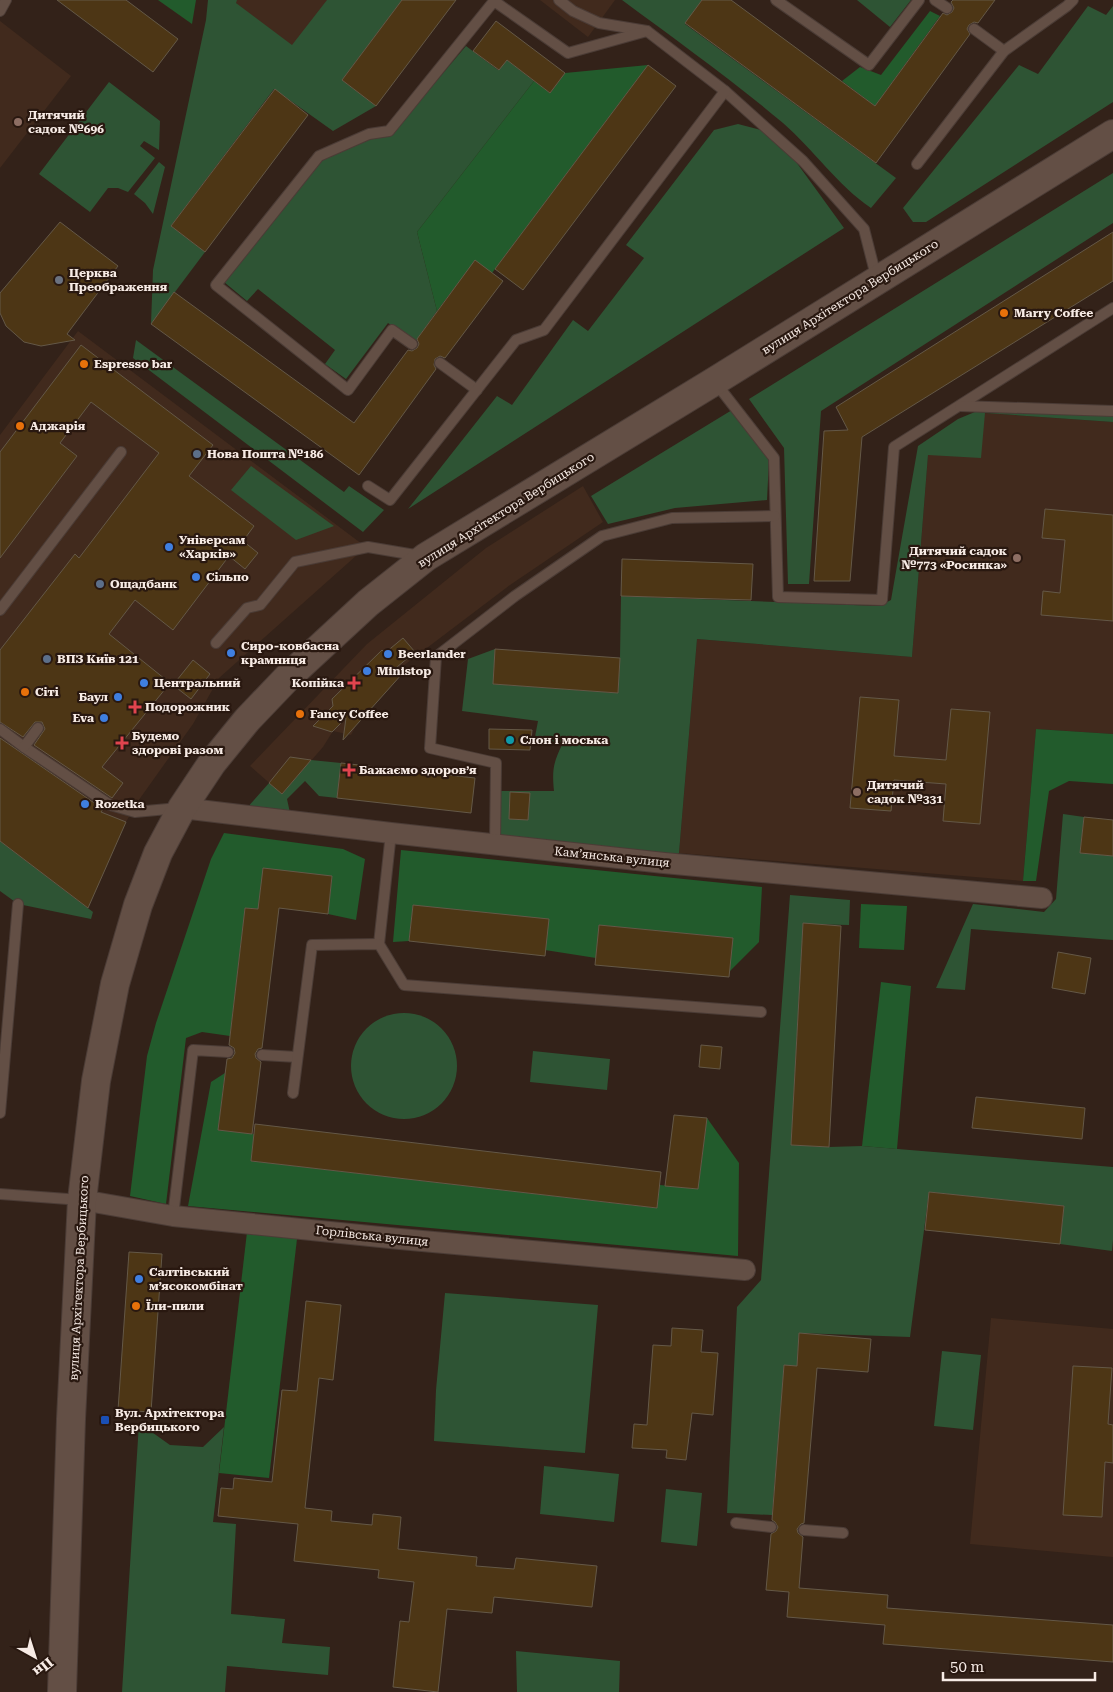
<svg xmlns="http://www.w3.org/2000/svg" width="1113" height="1692" font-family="'Roboto Serif',serif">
<rect width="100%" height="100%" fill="#332219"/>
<g fill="#412a1d">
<path d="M233 0H328L287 54Z"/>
<path d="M540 0H615L588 37Z"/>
<path d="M0 21 71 76 0 168Z"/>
<path d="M78 331 366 547 219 678 193 724 136 804 126 822 95 893 16 853 0 841V435Z"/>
<path d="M985 413 1113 422V734L1036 729 1023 881 679 853 697 639 912 657 928 455Z"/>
<path d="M583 486 603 522 510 585 378 685 351 735 333 731 323 747 282 794 250 766 367 644 486 548Z"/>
<path d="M991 1318 1113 1329V1557L970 1544Z"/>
</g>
<g fill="#2e5434">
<path d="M208 0H237L236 3 292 45 327 0H402L342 80 376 106 333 131 274 89 171 226 205 252 151 324 153 270 206 20Z"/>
<path d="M622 0H702L685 24 896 178 871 208C837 185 814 150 783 123 732 80 676 40 622 0Z"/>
<path d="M857 0H911L890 27Z"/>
<path d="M1088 6 1106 15 1113 6V102L926 222H913L903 208 1019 65 1038 74Z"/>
<path d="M466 46 498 70 507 60 534 81 417 232 437 311 415 342 388 323 346 379 325 364 335 350 258 289 247 301 224 282 323 159 373 138 390 136Z"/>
<path d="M109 82 160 121 159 150 144 141 140 146 155 158 128 192 118 188H108L90 212 39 174Z"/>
<path d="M738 124 761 130 794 159 844 228 408 509 497 396 512 405 573 320 588 331 644 258 626 245 714 130Z"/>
<path d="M159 162 165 167 153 214 145 203 134 194Z"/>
<path d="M1113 173V223L821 411 809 584H788L784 448 749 399Z"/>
<path d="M136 340 344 492 349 486 384 510 363 532 133 358Z"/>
<path d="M982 409 1113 413V422L985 413 981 458 928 455 912 657 697 639 679 853 670 857 499 835 498 791H554C552 771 553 763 562 745L534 742 538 721 462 711 468 659 495 649 493 684 618 693 620 657 621 596 879 606 891 600 918 446 958 419Z"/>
<path d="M732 410 769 460 767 500 675 508 608 524 591 496Z"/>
<path d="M251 466 334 526 296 540 231 490Z"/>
<path d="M311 760 341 763 337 798 319 796 305 781 287 799 290 813 246 809 269 783 282 794Z"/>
<path d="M1063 814 1084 817 1080 853 1113 856V940L971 929 965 990 936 988 973 904 1044 912 1056 899Z"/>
<path d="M0 841 93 912 91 919 18 904 0 891Z"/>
<path d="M790 895 850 900 849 925 803 924 791 1145 829 1147 862 1146 1113 1167V1240L1112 1251 1060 1244 1064 1206 929 1192 910 1337 799 1333 797 1366H784L772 1515 727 1513 737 1307 761 1280Z"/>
<circle cx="404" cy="1066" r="53"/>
<path d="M533 1051 610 1059 607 1090 530 1082Z"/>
<path d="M445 1293 598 1305 585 1453 434 1441 436 1390Z"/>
<path d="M942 1351 981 1355 973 1430 934 1426Z"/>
<path d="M139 1423 170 1445 203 1447 224 1427 213 1522 236 1524 231 1614 285 1619 282 1643 330 1647 328 1675 227 1666 225 1692H122Z"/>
<path d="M544 1466 619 1474 614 1522 540 1514Z"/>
<path d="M666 1489 702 1493 697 1546 661 1542Z"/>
<path d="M516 1651 620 1661 619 1692H517Z"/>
</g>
<g fill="#225b2c">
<path d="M158 0H196L192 24Z"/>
<path d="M930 11 940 16 875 106 842 81 860 67 881 75Z"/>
<path d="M648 65 492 273 475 261 437 311 417 232 534 81 550 93 565 73Z"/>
<path d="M1036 729 1113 734V784L1069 781 1049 791 1036 881H1023Z"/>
<path d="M224 833 343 849 365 859 356 920 328 914 332 876 258 909 245 908 230 1036 202 1032 186 1038 166 1204 130 1196 147 1056 156 1023 211 859Z"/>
<path d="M401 850 762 887 759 942 729 972 732 938 599 925 596 958 545 950 413 905 409 941 393 942Z"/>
<path d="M861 904 907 906 904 950 859 948Z"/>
<path d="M881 982 911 986 897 1149 862 1146Z"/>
<path d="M225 1073 218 1130 254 1134 251 1161 656 1208 660 1185 698 1189 707 1118 739 1163 738 1256 188 1206 211 1082Z"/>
<path d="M247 1232 297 1239 269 1478 219 1473Z"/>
</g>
<g fill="#4d3615" stroke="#645847">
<path d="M57 0H126L178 39 153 72Z"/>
<path d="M402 0H456L376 106 342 80Z"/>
<path d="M702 0H731L875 106 943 13 947 15 952 12 954 8 951 2 953 0H995L978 23 974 22 969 25 967 29 970 34 876 163 685 23Z"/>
<path d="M496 21 565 73 550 93 507 60 499 70 473 51Z"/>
<path d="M648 65 676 86 523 290 495 269Z"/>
<path d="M275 89 308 115 205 252 171 226Z"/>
<path d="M60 222 118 266 67 334 75 340 41 346 24 342 6 326 0 313V293Z"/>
<path d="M1113 232V281L862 437 850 581H814L824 431 848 430 836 407Z"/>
<path d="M475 260 503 281 445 358 440 356 435 359 434 365 436 369 359 475 151 324 174 292 354 423 408 350 412 351 417 348 419 344 417 339Z"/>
<path d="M81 345 213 445 189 476 254 526 243 541 258 553 245 569 229 556 173 630 135 600 109 634 170 683 102 767 123 783 112 798 34 745 45 729 42 722H35L23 737 0 722V650L75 554 79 558 159 453 91 402 60 443 77 456 0 558V452Z"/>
<path d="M1045 509 1113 515V621L1041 615 1043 591 1060 593 1065 540 1042 538Z"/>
<path d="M622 559 753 564 751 600 621 596Z"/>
<path d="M403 638 415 652 397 667 402 674 343 740 346 718 332 732 313 726 333 706 332 699 382 650 385 653Z"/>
<path d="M495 649 620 658 618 693 493 684Z"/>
<path d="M193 660 210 674 191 699 173 685Z"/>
<path d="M860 697 899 700 894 756 946 760 951 709 990 712 980 824 943 821 946 784 894 780 891 811 850 808Z"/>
<path d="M489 729 532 730 530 750 489 749Z"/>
<path d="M0 738 103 809 101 812 126 822 88 908 0 841Z"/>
<path d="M290 757 311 760 282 794 269 783Z"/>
<path d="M341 763 475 778 471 813 337 798Z"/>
<path d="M510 792 530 793 528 820 509 819Z"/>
<path d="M1084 817 1113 820V856L1080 853Z"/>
<path d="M263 868 332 876 328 914 279 908 262 1048 258 1049 255 1054 256 1058 261 1062 252 1134 218 1130 227 1059 232 1058 235 1053 234 1048 229 1045 245 908 258 909Z"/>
<path d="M413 905 549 919 545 956 409 941Z"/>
<path d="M803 923 841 926 829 1147 791 1145Z"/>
<path d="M599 925 733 938 729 977 595 965Z"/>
<path d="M1058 952 1091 958 1085 994 1052 988Z"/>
<path d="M701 1045 722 1047 720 1069 699 1067Z"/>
<path d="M976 1097 1085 1108 1082 1139 972 1128Z"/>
<path d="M674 1115 707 1118 698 1189 665 1186Z"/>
<path d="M255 1124 661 1172 657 1208 251 1161Z"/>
<path d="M929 1192 1064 1206 1060 1244 925 1230Z"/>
<path d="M129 1252 162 1254 151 1412 118 1410Z"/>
<path d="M306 1301 341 1305 333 1380 319 1378 305 1508 332 1511 331 1521 372 1525 373 1514 401 1517 398 1549 477 1557 476 1566 514 1569 516 1558 597 1566 592 1607 494 1597 492 1613 447 1609 438 1692 393 1687 400 1621 409 1622 414 1582 378 1578 379 1570 294 1561 298 1524 218 1516 221 1488 233 1489 234 1478 272 1482 282 1390 297 1391Z"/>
<path d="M672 1328 703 1330 701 1352 718 1353 713 1415 692 1413 686 1460 666 1458 667 1450 632 1448 634 1424 647 1425 653 1345 671 1346Z"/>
<path d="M799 1333 871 1339 868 1372 817 1368 804 1523 801 1524 797 1529 798 1533 803 1537 799 1588 888 1595 887 1608 1113 1625V1662L883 1644 885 1625 787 1617 789 1592 766 1590 771 1534 776 1531 778 1527 775 1522 772 1520 784 1365 797 1366Z"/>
<path d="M1073 1366 1112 1368 1108 1424 1113 1425V1463L1105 1462 1102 1517 1063 1515Z"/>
</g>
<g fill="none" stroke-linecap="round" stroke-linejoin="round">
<defs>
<g id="lane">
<path d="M559 0 573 11 599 23 647 31 725 91 803 161 864 229 877 280"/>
<path d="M776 0 869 65 919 0"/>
<path d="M935 0 947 8"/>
<path d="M0 11 6 0"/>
<path d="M974 29 1004 51"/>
<path d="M917 164 1004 51 1067 6 1073 0"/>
<path d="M412 344 392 330 348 390 216 285 319 156 369 134 389 131 494 1 568 53 647 31"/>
<path d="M440 363 477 390"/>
<path d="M715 382 774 458 778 597 882 600 894 447 1113 308"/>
<path d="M960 406 1113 411"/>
<path d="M368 486 390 500 516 340 544 330 725 91"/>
<path d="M0 610 121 452"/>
<path d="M216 643 247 608 260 605 295 562 368 547 421 556"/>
<path d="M0 729 24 747 110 805 135 812 179 808"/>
<path d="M24 747 38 728"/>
<path d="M495 844 496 763 430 748 436 657 515 596 602 536 672 518 775 516"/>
<path d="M379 944 391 833"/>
<path d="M262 1055 297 1057"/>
<path d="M293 1093 312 945 379 944 404 985 761 1012"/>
<path d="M0 1113 18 904"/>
<path d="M0 1194 81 1200"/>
<path d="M173 1216 193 1050 228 1052"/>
<path d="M736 1523 771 1527"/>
<path d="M804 1530 843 1533"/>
</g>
<g id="street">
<path d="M182 808 391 833 664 863 1042 898"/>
<path d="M82 1200 173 1216 400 1239 745 1270"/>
</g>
<path id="secondary" d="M62 1692 71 1419 82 1200 96 1081 115 984 138 905 158 853 182 808 212 763 247 720 289 676 368 603 426 557 715 381 1113 134"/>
</defs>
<use href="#lane" stroke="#4b3c36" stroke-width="12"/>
<use href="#street" stroke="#4b3c36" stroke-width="22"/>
<use href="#secondary" stroke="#4b3c36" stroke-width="30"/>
<use href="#lane" stroke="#634f45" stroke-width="10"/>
<use href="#street" stroke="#634f45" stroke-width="20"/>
<use href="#secondary" stroke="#634f45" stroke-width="28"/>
</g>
<g fill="#8d6e63" stroke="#291810" stroke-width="2">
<circle cx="18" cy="122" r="5"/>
<circle cx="1017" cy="558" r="5"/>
<circle cx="857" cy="792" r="5"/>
</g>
<circle fill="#6b7280" stroke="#291810" stroke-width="2" cx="59" cy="280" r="5"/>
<g fill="#e8710a" stroke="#291810" stroke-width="2">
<circle cx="1004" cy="313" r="5"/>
<circle cx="84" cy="364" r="5"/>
<circle cx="20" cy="426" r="5"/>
<circle cx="25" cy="692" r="5"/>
<circle cx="300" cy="714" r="5"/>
<circle cx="136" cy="1306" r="5"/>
</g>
<g fill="#5c6f8a" stroke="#291810" stroke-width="2">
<circle cx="197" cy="454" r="5"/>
<circle cx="100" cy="584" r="5"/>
<circle cx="47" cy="659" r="5"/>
</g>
<g fill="#3f7fe0" stroke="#291810" stroke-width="2">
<circle cx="169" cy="547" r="5"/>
<circle cx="196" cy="577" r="5"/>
<circle cx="231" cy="653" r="5"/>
<circle cx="388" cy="654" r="5"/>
<circle cx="367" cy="671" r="5"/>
<circle cx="144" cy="683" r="5"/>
<circle cx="118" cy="697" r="5"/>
<circle cx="104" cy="718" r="5"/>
<circle cx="85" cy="804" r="5"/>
<circle cx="139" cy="1279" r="5"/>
</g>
<g fill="#e0444e" stroke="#291810" stroke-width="2">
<path d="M351.5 675.5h5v5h5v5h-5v5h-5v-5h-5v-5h5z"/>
<path d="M132.5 699.5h5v5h5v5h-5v5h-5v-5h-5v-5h5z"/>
<path d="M119.5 735.5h5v5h5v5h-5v5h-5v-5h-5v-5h5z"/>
<path d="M346.5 762.5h5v5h5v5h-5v5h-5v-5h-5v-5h5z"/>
</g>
<circle fill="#0f9aa8" stroke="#291810" stroke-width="2" cx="510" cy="740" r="5"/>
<rect fill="#1a4fb4" stroke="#291810" stroke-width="2" x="100" y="1415" width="10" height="10" rx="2.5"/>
<g text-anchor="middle" stroke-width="4.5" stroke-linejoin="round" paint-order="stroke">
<g font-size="12" font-weight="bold" fill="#f7ebe5" stroke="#291810" text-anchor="start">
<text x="28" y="119">Дитячий<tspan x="28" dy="14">садок №696</tspan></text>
<text x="69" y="277">Церква<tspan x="69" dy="14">Преображення</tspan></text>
<text x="1014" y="317">Marry Coffee</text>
<text x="94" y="368">Espresso bar</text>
<text x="30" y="430">Аджарія</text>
<text x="207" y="458">Нова Пошта №186</text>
<text x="179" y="544">Універсам<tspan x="179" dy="14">«Харків»</tspan></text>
<text x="1007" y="555" text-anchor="end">Дитячий садок<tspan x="1007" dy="14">№773 «Росинка»</tspan></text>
<text x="206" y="581">Сільпо</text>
<text x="110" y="588">Ощадбанк</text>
<text x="241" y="650">Сиро-ковбасна<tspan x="241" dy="14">крамниця</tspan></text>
<text x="398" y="658">Beerlander</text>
<text x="57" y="663">ВПЗ Київ 121</text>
<text x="377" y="675">Ministop</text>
<text x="154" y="687">Центральний</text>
<text x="344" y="687" text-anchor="end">Копійка</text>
<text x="35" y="696">Сіті</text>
<text x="108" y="701" text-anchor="end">Баул</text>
<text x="145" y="711">Подорожник</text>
<text x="310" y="718">Fancy Coffee</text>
<text x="94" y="722" text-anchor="end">Eva</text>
<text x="132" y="740">Будемо<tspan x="132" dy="14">здорові разом</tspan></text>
<text x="520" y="744">Слон і моська</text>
<text x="359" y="774">Бажаємо здоровʼя</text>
<text x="867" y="789">Дитячий<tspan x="867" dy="14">садок №331</tspan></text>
<text x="95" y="808">Rozetka</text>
<text x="149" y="1276">Салтівський<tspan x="149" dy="14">м’ясокомбінат</tspan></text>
<text x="146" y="1310">Їли-пили</text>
<text x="115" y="1417">Вул. Архітектора<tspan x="115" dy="14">Вербицького</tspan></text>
</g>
<g font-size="12" fill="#f7ebe5" stroke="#291810">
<text transform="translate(850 297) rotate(-32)" y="4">вулиця Архітектора Вербицького</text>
<text transform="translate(506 510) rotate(-32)" y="4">вулиця Архітектора Вербицького</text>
<text transform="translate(612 857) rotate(6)" y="4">Камʼянська вулиця</text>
<text transform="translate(372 1236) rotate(6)" y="4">Горлівська вулиця</text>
<text transform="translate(79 1278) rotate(-87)" y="4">вулиця Архітектора Вербицького</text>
</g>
</g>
<g transform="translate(35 1657) rotate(141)" stroke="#291810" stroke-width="4" paint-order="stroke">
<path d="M0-4L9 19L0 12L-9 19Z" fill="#f7ebe5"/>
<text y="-8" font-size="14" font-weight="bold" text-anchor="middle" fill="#f7ebe5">Пн</text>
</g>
<path d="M943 1672v8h152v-8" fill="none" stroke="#f7ebe5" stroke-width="2.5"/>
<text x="950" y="1672" font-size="15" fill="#f7ebe5" stroke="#291810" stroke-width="4" paint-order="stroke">50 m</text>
</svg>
